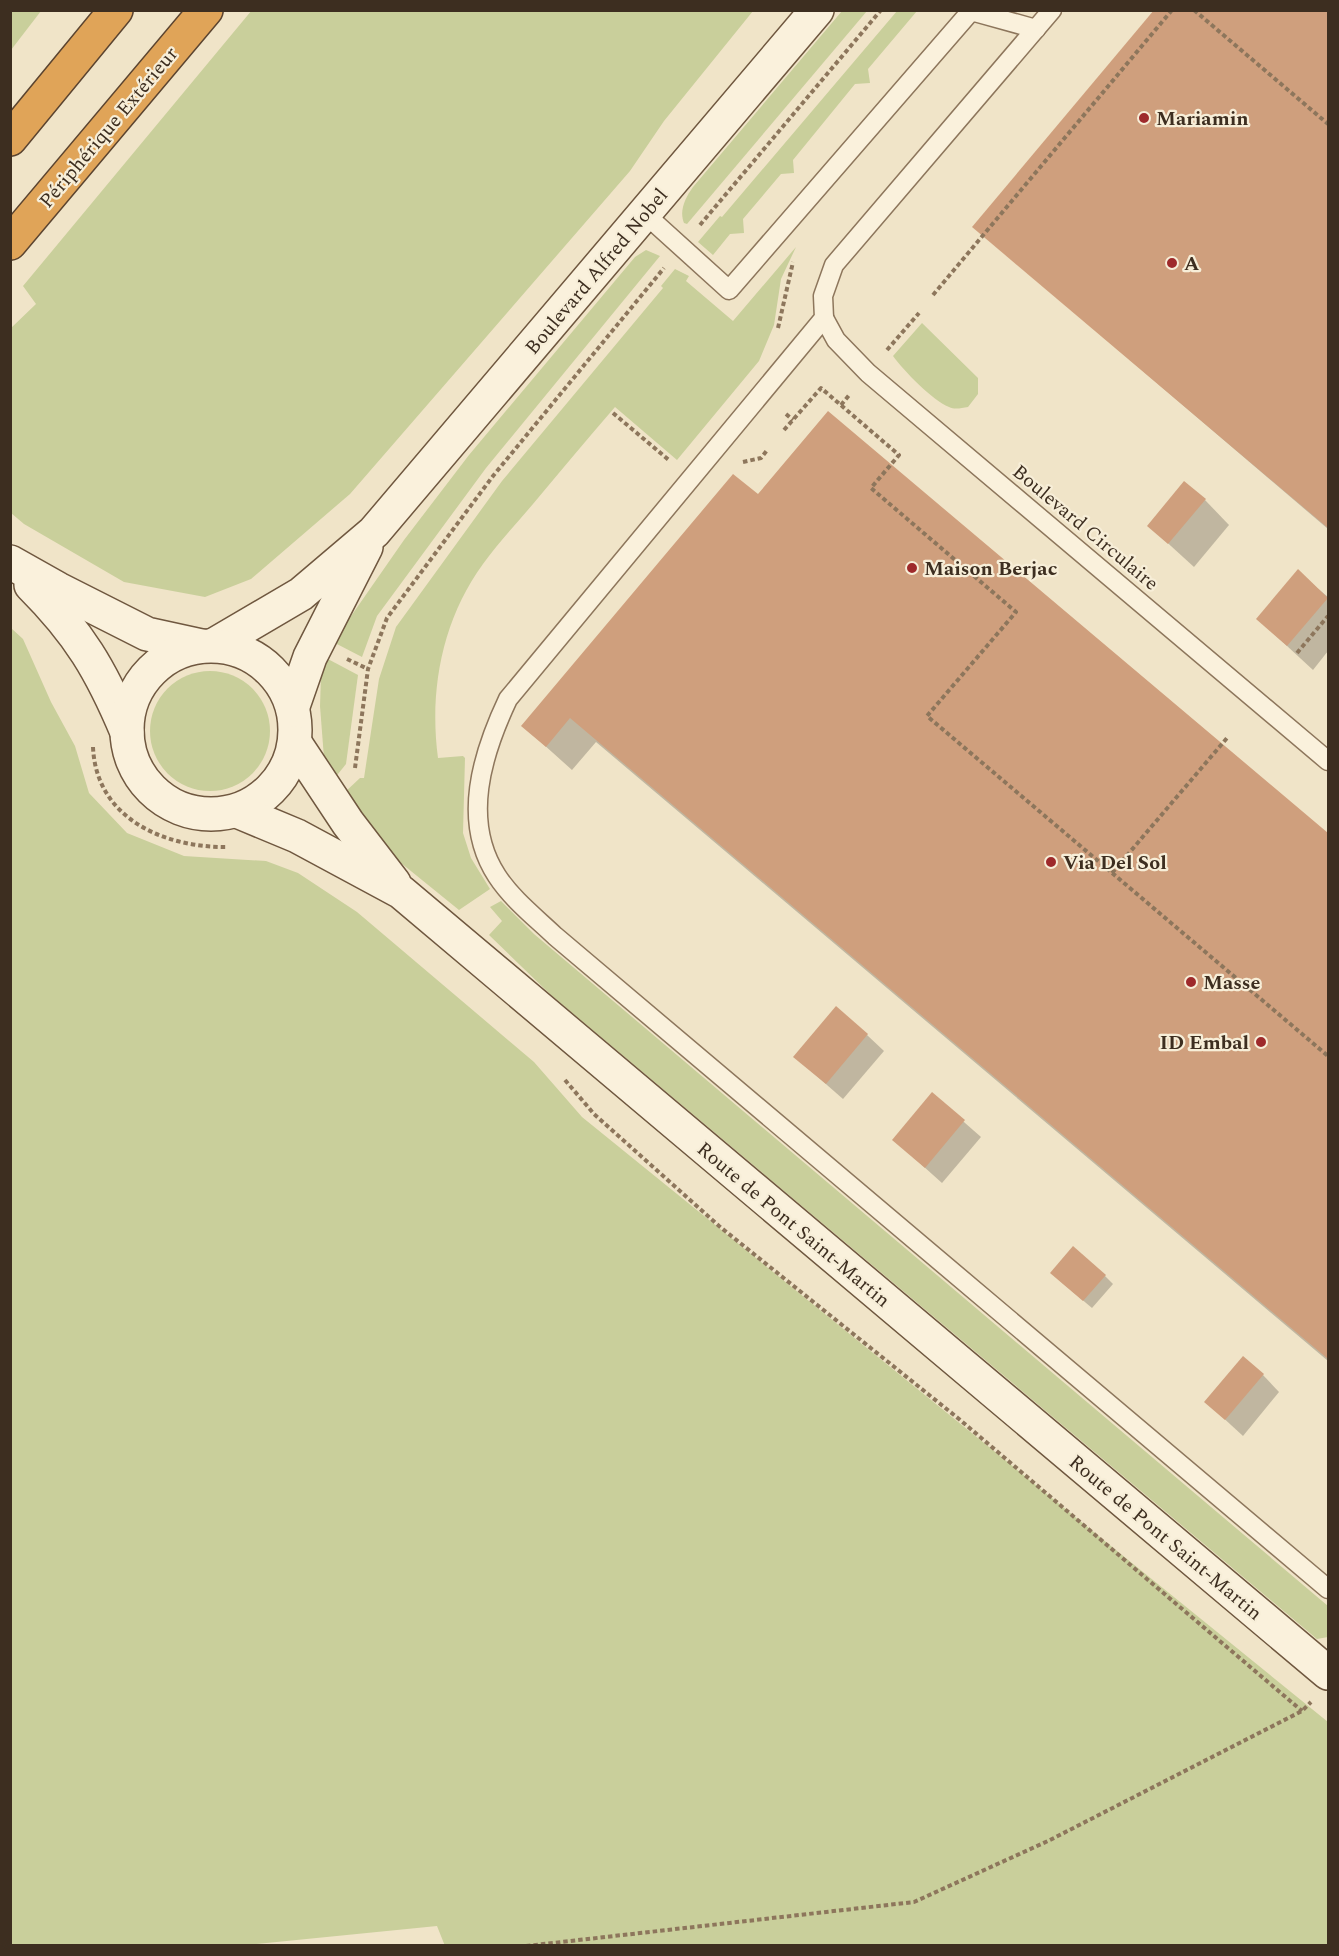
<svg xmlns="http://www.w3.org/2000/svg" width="1339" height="1956" font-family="Spectral,serif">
<rect width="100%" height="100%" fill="#f0e4c8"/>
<g fill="#c9cf9b">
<path d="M11 10 41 11 11 50 10 11Z"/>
<path d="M252 10 753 11 664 121 630 171 350 494 251 579 205 597 124 582 24 524 11 513V328L36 304 23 286Z"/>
<path d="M842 11H867L687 224 684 223C679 211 685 198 693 187Z"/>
<path d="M897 11H917L868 69 870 83 855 84 793 160 794 173 781 174 743 219 744 233 730 234 713 255 698 242 720 216 722 217Z"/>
<path d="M796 247 781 279 774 325 759 361 677 460 615 407C587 439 560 472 533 504 516 524 498 543 483 564 442 620 429 691 438 758L463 756 465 758 463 833 471 858 490 889 459 910 401 863 378 840 344 793 360 778H364L379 679 396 627 502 481 663 288 661 286 675 269 689 276 686 281 733 321Z"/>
<path d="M646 250 660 256 486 468 377 616 362 657 333 642 404 540 469 455 635 257Z"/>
<path d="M922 323 978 378V394L968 407C961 408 955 410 949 407 932 400 904 371 893 356Z"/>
<path d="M11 628 23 639 51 702 75 746 89 793 127 833 184 856 266 861 298 873 357 912 534 1062 582 1117 1328 1722V1945L445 1946 437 1926 237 1946 11 1945Z"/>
<path d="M326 658 358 675 346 764 334 779 324 758 320 706 321 676Z"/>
<circle cx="210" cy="731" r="60"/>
<path d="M501 901 534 934 1328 1606V1637L1317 1639 551 995 489 935 502 921 490 907Z"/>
</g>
<g fill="#0003">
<path d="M1156 10H1328V529L974 227Z"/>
<path d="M828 414 1328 835V1361L596 742 572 770 523 726 759 497Z"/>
<path d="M1205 500 1229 525 1194 567 1149 526Z"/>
<path d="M1298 572 1328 597V651L1313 670 1258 619Z"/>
<path d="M867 1035 884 1051 843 1099 795 1057Z"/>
<path d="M932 1094 981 1137 942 1183 894 1140Z"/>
<path d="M1105 1276 1113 1284 1092 1308 1060 1281Z"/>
<path d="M1263 1375 1279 1392 1243 1436 1206 1402Z"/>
</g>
<g fill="#cf9f7d">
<path d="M1154 10H1328V528L972 227Z"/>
<path d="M828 411 1328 833V1359L570 718 546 747 521 726 733 474 758 494Z"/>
<path d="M1184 481 1206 499 1168 544 1147 526Z"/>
<path d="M1298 569 1328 598 1287 646 1256 619Z"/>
<path d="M836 1006 868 1034 826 1084 793 1057Z"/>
<path d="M932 1092 965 1120 925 1168 892 1140Z"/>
<path d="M1073 1246 1106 1275 1083 1301 1050 1273Z"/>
<path d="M1243 1356 1264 1374 1225 1420 1204 1402Z"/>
</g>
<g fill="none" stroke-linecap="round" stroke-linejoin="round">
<defs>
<g id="lane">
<path d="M1052 10 834 265 823 296 824 318 508 699C482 754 461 821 497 876 512 899 535 917 555 936L1328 1589"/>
<path d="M645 214 729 290 971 11 1036 29"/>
<path d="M824 318 836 340 868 373 1328 761"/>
</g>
<g id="secondary">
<path d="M10 562 58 589 147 634 202 646"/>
<path d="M31 585C79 633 101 670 127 732"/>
<path d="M214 645 301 594 374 532 817 10"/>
<circle cx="211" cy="730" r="84"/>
<path d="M293 706 310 657 366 547"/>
<path d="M295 743 348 823 394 883"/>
<path d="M237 811 297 836 401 892 1328 1673"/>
</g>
<g id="highway">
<path d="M10 139 116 10"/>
<path d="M10 243 206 10"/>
</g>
</defs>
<use href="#lane" stroke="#8d765c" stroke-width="21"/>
<use href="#secondary" stroke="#6f573f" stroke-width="36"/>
<use href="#highway" stroke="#5b4430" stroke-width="36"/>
<g stroke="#8d765c" stroke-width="4" stroke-dasharray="4.5 3" stroke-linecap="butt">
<path d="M1194 10 1328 124"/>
<path d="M700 225 881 10"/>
<path d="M933 295 1172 10"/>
<path d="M778 328 793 262"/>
<path d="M887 350 919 313"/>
<path d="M841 405 850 394"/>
<path d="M613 413 670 461"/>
<path d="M786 414 793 420"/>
<path d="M784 430 821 388 899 455 871 488 1016 612 927 716 1328 1056"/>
<path d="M743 462 761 458 768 449"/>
<path d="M1297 653 1328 616"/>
<path d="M347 659 368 669"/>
<path d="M93 747C96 819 165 848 228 847"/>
<path d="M355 768 368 669 387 618 493 476 664 268"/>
<path d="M1112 873 1227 738"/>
<path d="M565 1080 594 1114 719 1226 959 1419 1302 1711"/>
<path d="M526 1946 914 1902 1048 1841 1302 1711 1311 1702"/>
</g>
<use href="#lane" stroke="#faf1dc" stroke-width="18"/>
<use href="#secondary" stroke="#faf1dc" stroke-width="33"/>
<use href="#highway" stroke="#e0a458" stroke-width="33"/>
</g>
<g fill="#9e2a2b" stroke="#f7eed8" stroke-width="2">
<circle cx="1144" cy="118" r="6"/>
<circle cx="1172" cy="263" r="6"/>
<circle cx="912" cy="568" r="6"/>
<circle cx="1051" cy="862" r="6"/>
<circle cx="1191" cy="982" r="6"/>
<circle cx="1261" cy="1042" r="6"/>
</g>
<g text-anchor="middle" stroke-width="4.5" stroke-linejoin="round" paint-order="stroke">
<g font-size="20" font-weight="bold" fill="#3d2e20" stroke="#f7eed8" text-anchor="start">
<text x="1156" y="125">Mariamin</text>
<text x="1184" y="270">A</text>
<text x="924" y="575">Maison Berjac</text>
<text x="1063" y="869">Via Del Sol</text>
<text x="1203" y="989">Masse</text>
<text x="1249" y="1049" text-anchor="end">ID Embal</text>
</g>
<g font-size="20" fill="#3d2e20" stroke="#f7eed8">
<text transform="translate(108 127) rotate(-50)" y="7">Périphérique Extérieur</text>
<text transform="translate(596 271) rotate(-50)" y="7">Boulevard Alfred Nobel</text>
<text transform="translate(1086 527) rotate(40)" y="7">Boulevard Circulaire</text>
<text transform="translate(794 1224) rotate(40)" y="7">Route de Pont Saint-Martin</text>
<text transform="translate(1166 1537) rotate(40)" y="7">Route de Pont Saint-Martin</text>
</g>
</g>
<rect width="1339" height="1956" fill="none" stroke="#3d2e20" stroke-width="24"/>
</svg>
